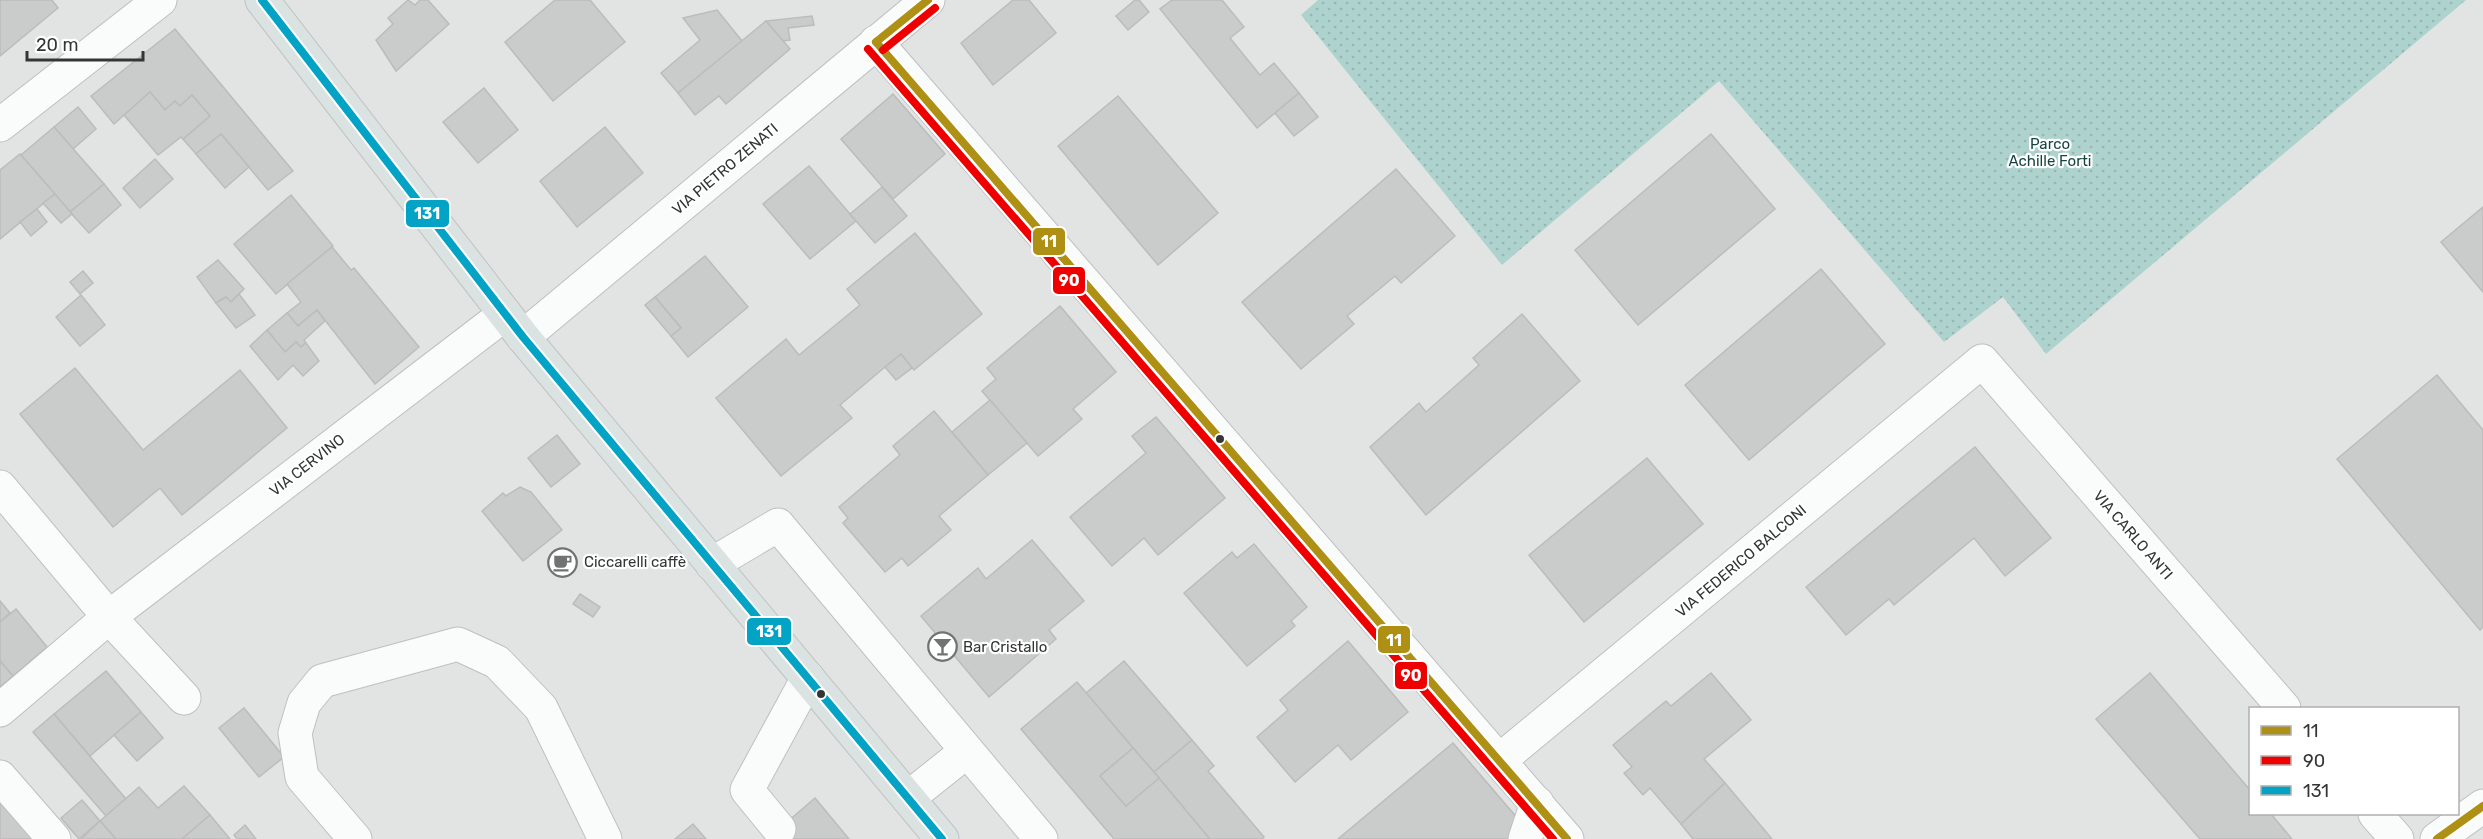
<svg xmlns="http://www.w3.org/2000/svg" width="2483" height="839" font-family="Rubik,sans-serif">
<defs>
<pattern id="park-dots" width="8" height="8" patternUnits="userSpaceOnUse" patternTransform="scale(1.5)"><rect width="8" height="8" fill="#aed3cf"/><path d="M2 2h.1M6 6h.1" fill="none" stroke="#96b6b2" stroke-width="1.8" stroke-linecap="round"/></pattern>
</defs>
<rect width="100%" height="100%" fill="#e1e4e3"/>
<path fill="url(#park-dots)" d="M1318 0H2466L2046 354 2003 297 1944 342 1719 81 1502 265 1301 15Z"/>
<g fill="#cacbcb" stroke="#bbbcbb" stroke-width="1.5">
<path d="M0 0H52L58 8 0 56Z"/>
<path d="M408 0 415 5 420 0H428L449 24 396 71 376 40 393 24 388 18Z"/>
<path d="M555 0H590L625 42 553 101 505 42Z"/>
<path d="M1013 0H1029L1056 33 993 85 961 43Z"/>
<path d="M1135 0H1139L1149 12 1128 30 1116 16Z"/>
<path d="M1172 0H1222L1244 27 1230 38 1260 75 1274 63 1299 93 1257 128 1160 9Z"/>
<path d="M717 10 742 41 678 93 661 73 700 40 683 18Z"/>
<path d="M812 16 814 25 788 28 790 40 783 41 766 21Z"/>
<path d="M766 21 790 49 726 104 719 96 695 115 678 93Z"/>
<path d="M175 29 293 171 268 190 221 134 196 154 183 139 210 116 192 95 180 106 175 101 165 110 150 92 114 124 91 96Z"/>
<path d="M484 88 518 130 478 163 443 122Z"/>
<path d="M150 92 165 110 175 101 180 106 192 95 210 116 183 139 181 137 158 155 124 115Z"/>
<path d="M1299 93 1318 117 1294 136 1275 113Z"/>
<path d="M893 94 945 154 893 199 841 139Z"/>
<path d="M1118 96 1218 213 1158 265 1058 146Z"/>
<path d="M78 107 96 129 73 149 54 127Z"/>
<path d="M54 127 104 184 70 212 21 155Z"/>
<path d="M605 127 643 173 577 227 540 181Z"/>
<path d="M221 134 249 167 225 188 196 154Z"/>
<path d="M1711 134 1775 209 1638 325 1575 250Z"/>
<path d="M20 154 55 194 0 239V170Z"/>
<path d="M155 159 173 179 140 208 123 188Z"/>
<path d="M809 166 856 221 810 259 763 204Z"/>
<path d="M1396 169 1455 236 1401 283 1395 276 1347 316 1354 324 1301 369 1242 302Z"/>
<path d="M104 184 121 205 89 233 70 212Z"/>
<path d="M882 187 907 216 875 243 850 214Z"/>
<path d="M55 194 72 214 61 223 43 203Z"/>
<path d="M291 195 333 246 276 294 234 244Z"/>
<path d="M2483 207V292L2441 242Z"/>
<path d="M37 209 47 222 31 236 20 222Z"/>
<path d="M915 233 982 314 914 370 901 354 885 367 840 405 852 418 781 476 716 398 786 339 799 355 860 305 847 289Z"/>
<path d="M332 247 351 270 354 268 419 347 375 384 317 310 298 326 287 313 301 302 287 284Z"/>
<path d="M705 256 748 307 688 357 671 336 681 328 655 297Z"/>
<path d="M218 260 244 289 231 302 226 297 216 303 197 277Z"/>
<path d="M1821 269 1885 344 1749 460 1685 385Z"/>
<path d="M83 271 93 283 80 294 70 282Z"/>
<path d="M239 294 255 315 236 328 216 303 226 297 231 302Z"/>
<path d="M81 295 105 325 80 346 56 317Z"/>
<path d="M655 297 681 328 671 336 645 305Z"/>
<path d="M1060 306 1116 372 1073 409 1082 419 1038 456 982 391 996 379 987 368Z"/>
<path d="M317 310 325 321 304 340 306 343 301 347 296 342 285 352 267 330 287 313 298 326Z"/>
<path d="M1522 314 1580 381 1426 515 1370 447 1419 403 1426 412 1479 365 1473 358Z"/>
<path d="M267 330 285 352 296 342 301 347 306 343 319 361 303 376 293 365 278 380 250 346Z"/>
<path d="M901 354 912 368 896 380 885 367Z"/>
<path d="M75 368 143 450 240 370 287 428 182 515 160 488 113 527 20 414Z"/>
<path d="M2437 375 2483 430V627L2480 630 2337 459Z"/>
<path d="M990 400 1027 443 988 475 952 432Z"/>
<path d="M934 411 988 475 939 516 951 530 908 566 902 558 885 572 843 523 848 518 839 507 900 455 893 446Z"/>
<path d="M1156 417 1225 498 1158 555 1144 538 1112 566 1070 517 1146 453 1132 436Z"/>
<path d="M557 435 580 464 551 487 528 458Z"/>
<path d="M1975 447 2051 538 2005 576 1974 538 1894 605 1889 599 1846 635 1806 587Z"/>
<path d="M1647 458 1703 524 1584 622 1529 555Z"/>
<path d="M520 487 531 492 562 530 523 561 482 511 503 493 506 496Z"/>
<path d="M1032 540 1084 601 1049 630 1056 639 989 697 921 616 978 568 986 579Z"/>
<path d="M1254 544 1307 607 1291 621 1295 626 1247 666 1184 593 1232 552 1237 558Z"/>
<path d="M580 594 600 607 593 617 573 604Z"/>
<path d="M0 601 10 613 0 622Z"/>
<path d="M16 609 47 647 13 676 0 661V622Z"/>
<path d="M1348 641 1408 712 1351 760 1338 745 1295 782 1257 737 1288 710 1280 700Z"/>
<path d="M0 661 13 676 0 687Z"/>
<path d="M1124 661 1192 740 1154 772 1086 693Z"/>
<path d="M106 671 141 712 90 756 54 714Z"/>
<path d="M1711 673 1751 720 1704 759 1725 783 1681 824 1650 788 1643 795 1624 773 1632 767 1613 745 1666 701 1671 706Z"/>
<path d="M2150 673 2250 790V814H2271L2292 839H2200L2096 719Z"/>
<path d="M1077 682 1133 748 1100 776 1126 806 1159 778 1210 839H1114L1021 729Z"/>
<path d="M244 708 284 757 259 777 219 728Z"/>
<path d="M141 712 163 738 137 761 114 735Z"/>
<path d="M54 714 126 799 106 816 33 732Z"/>
<path d="M1192 740 1214 766 1208 771 1264 837 1262 839H1210L1154 772Z"/>
<path d="M1453 743 1519 820 1514 839H1338Z"/>
<path d="M1133 748 1159 778 1126 806 1100 776Z"/>
<path d="M1725 783 1772 839H1693L1681 824Z"/>
<path d="M184 786 210 815 182 839H116L100 821 139 787 158 808Z"/>
<path d="M815 798 849 839H767L779 829Z"/>
<path d="M0 799 34 839H0Z"/>
<path d="M82 800 100 821 79 839 61 818Z"/>
<path d="M210 815 230 839H182Z"/>
<path d="M100 821 116 839H81Z"/>
<path d="M693 824 706 839H675Z"/>
<path d="M245 825 256 839H237L234 835Z"/>
</g>
<g fill="none" stroke-linecap="round" stroke-linejoin="round">
<defs>
<g id="minor">
<path d="M876 42 1567 839"/>
<path d="M0 125 160 0"/>
<path d="M523 337 928 0"/>
<path d="M0 487 109 617 184 698"/>
<path d="M712 564 778 525 1041 839"/>
<path d="M0 710 109 617 505 314"/>
<path d="M1500 760 1982 361 2284 708"/>
<path d="M0 777 54 839"/>
<path d="M908 798 967 751"/>
<path d="M2375 814 2397 839"/>
<path d="M779 829 747 790 808 678"/>
<path d="M355 839 302 777 295 733 304 703 322 681 458 644 497 662 541 708 605 839"/>
<path d="M1525 839 1537 803"/>
<path d="M2437 839 2483 806"/>
</g>
<path id="major" d="M262 0 523 337 942 839"/>
</defs>
<use href="#minor" stroke="#bec0c0" stroke-width="35"/>
<use href="#major" stroke="#c1c2c1" stroke-width="35"/>
<use href="#minor" stroke="#fafbfb" stroke-width="33"/>
<use href="#major" stroke="#dbe3e2" stroke-width="33"/>
<defs>
<g id="bus-1">
<path d="M876 42 1567 839"/>
<path d="M876 42 928 0"/>
<path d="M2437 839 2483 806"/>
</g>
<g id="bus-2">
<path d="M868 49 1553 839"/>
<path d="M883 50 935 8"/>
</g>
<path id="bus-3" d="M262 0 523 337 942 839"/>
</defs>
<use href="#bus-1" stroke="#fff" stroke-width="12"/>
<use href="#bus-2" stroke="#fff" stroke-width="12"/>
<use href="#bus-3" stroke="#fff" stroke-width="12"/>
<use href="#bus-1" stroke="#ae9015" stroke-width="8"/>
<use href="#bus-2" stroke="#e00" stroke-width="8"/>
<use href="#bus-3" stroke="#03a3c6" stroke-width="8"/>
</g>
<defs>
<symbol id="cafe-ring" viewBox="-11 -11 22 22"><circle r="9.5" fill="#fff" stroke="#717372" stroke-width="1.5"/><path d="M-5.5-4.5H6V0H3Q3 3.5 0 3.5H-2.5Q-5.5 3.5-5.5 0ZM3-3.2v2h1.7v-2ZM-6 4.5H4V6H-6Z" fill="#717372"/></symbol>
<symbol id="bar-ring" viewBox="-11 -11 22 22"><circle r="9.5" fill="#fff" stroke="#717372" stroke-width="1.5"/><path d="M-6-5H6L.8 .8V4.5H3.5V6h-7V4.5H-.8V.8Z" fill="#717372"/></symbol>
</defs>
<g fill-rule="evenodd">
<use href="#cafe-ring" x="546" y="546" width="33" height="33"/>
<use href="#bar-ring" x="926" y="630" width="33" height="33"/>
</g>
<g fill="#343635" stroke="#fff" stroke-width="2">
<circle cx="1220" cy="439" r="5"/>
<circle cx="821" cy="694" r="5"/>
</g>
<g text-anchor="middle" stroke-width="4.5" stroke-linejoin="round" paint-order="stroke">
<g font-size="15" fill="#154541" stroke="#fff">
<text x="2050" y="149">Parco<tspan x="2050" dy="17">Achille Forti</tspan></text>
</g>
<g font-size="15" fill="#343635" stroke="#fff">
<text transform="translate(725 169) rotate(-40)" y="5">VIA PIETRO ZENATI</text>
<text transform="translate(307 465) rotate(-38)" y="5">VIA CERVINO</text>
<text transform="translate(2133 535) rotate(49)" y="5">VIA CARLO ANTI</text>
<text transform="translate(1741 561) rotate(-40)" y="5">VIA FEDERICO BALCONI</text>
</g>
<g font-size="15" fill="#343635" stroke="#fff" text-anchor="start">
<text x="584" y="567">Ciccarelli caffè</text>
<text x="963" y="652">Bar Cristallo</text>
</g>
</g>
<g stroke="#fff" stroke-width="2">
<rect x="405" y="199" width="45" height="29" rx="6" fill="#03a3c6"/>
<rect x="1032" y="227" width="34" height="29" rx="6" fill="#ae9015"/>
<rect x="1052" y="266" width="34" height="29" rx="6" fill="#e00"/>
<rect x="746" y="617" width="46" height="29" rx="6" fill="#03a3c6"/>
<rect x="1377" y="625" width="34" height="29" rx="6" fill="#ae9015"/>
<rect x="1394" y="661" width="34" height="29" rx="6" fill="#e00"/>
</g>
<g font-size="16" text-anchor="middle" font-weight="bold" fill="#fff">
<text x="427" y="219">131</text>
<text x="1049" y="247">11</text>
<text x="1069" y="286">90</text>
<text x="769" y="637">131</text>
<text x="1394" y="646">11</text>
<text x="1411" y="681">90</text>
</g>
<rect x="2249" y="707" width="210" height="108" fill="#ffffff" stroke="#aeafae" stroke-width="1.5"/>
<rect x="2261" y="726" width="30" height="9" fill="#ae9015" stroke="#aeafae" stroke-width="1.5"/>
<text x="2303" y="737" font-size="18" fill="#343635">11</text>
<rect x="2261" y="756" width="30" height="9" fill="#ee0000" stroke="#aeafae" stroke-width="1.5"/>
<text x="2303" y="767" font-size="18" fill="#343635">90</text>
<rect x="2261" y="786" width="30" height="9" fill="#03a3c6" stroke="#aeafae" stroke-width="1.5"/>
<text x="2303" y="797" font-size="18" fill="#343635">131</text>
<path d="M27 51v9h116v-9" fill="none" stroke="#343635" stroke-width="3"/>
<text x="36" y="51" font-size="18" fill="#343635" stroke="#ffffff" stroke-width="4.5" paint-order="stroke">20 m</text>
</svg>
